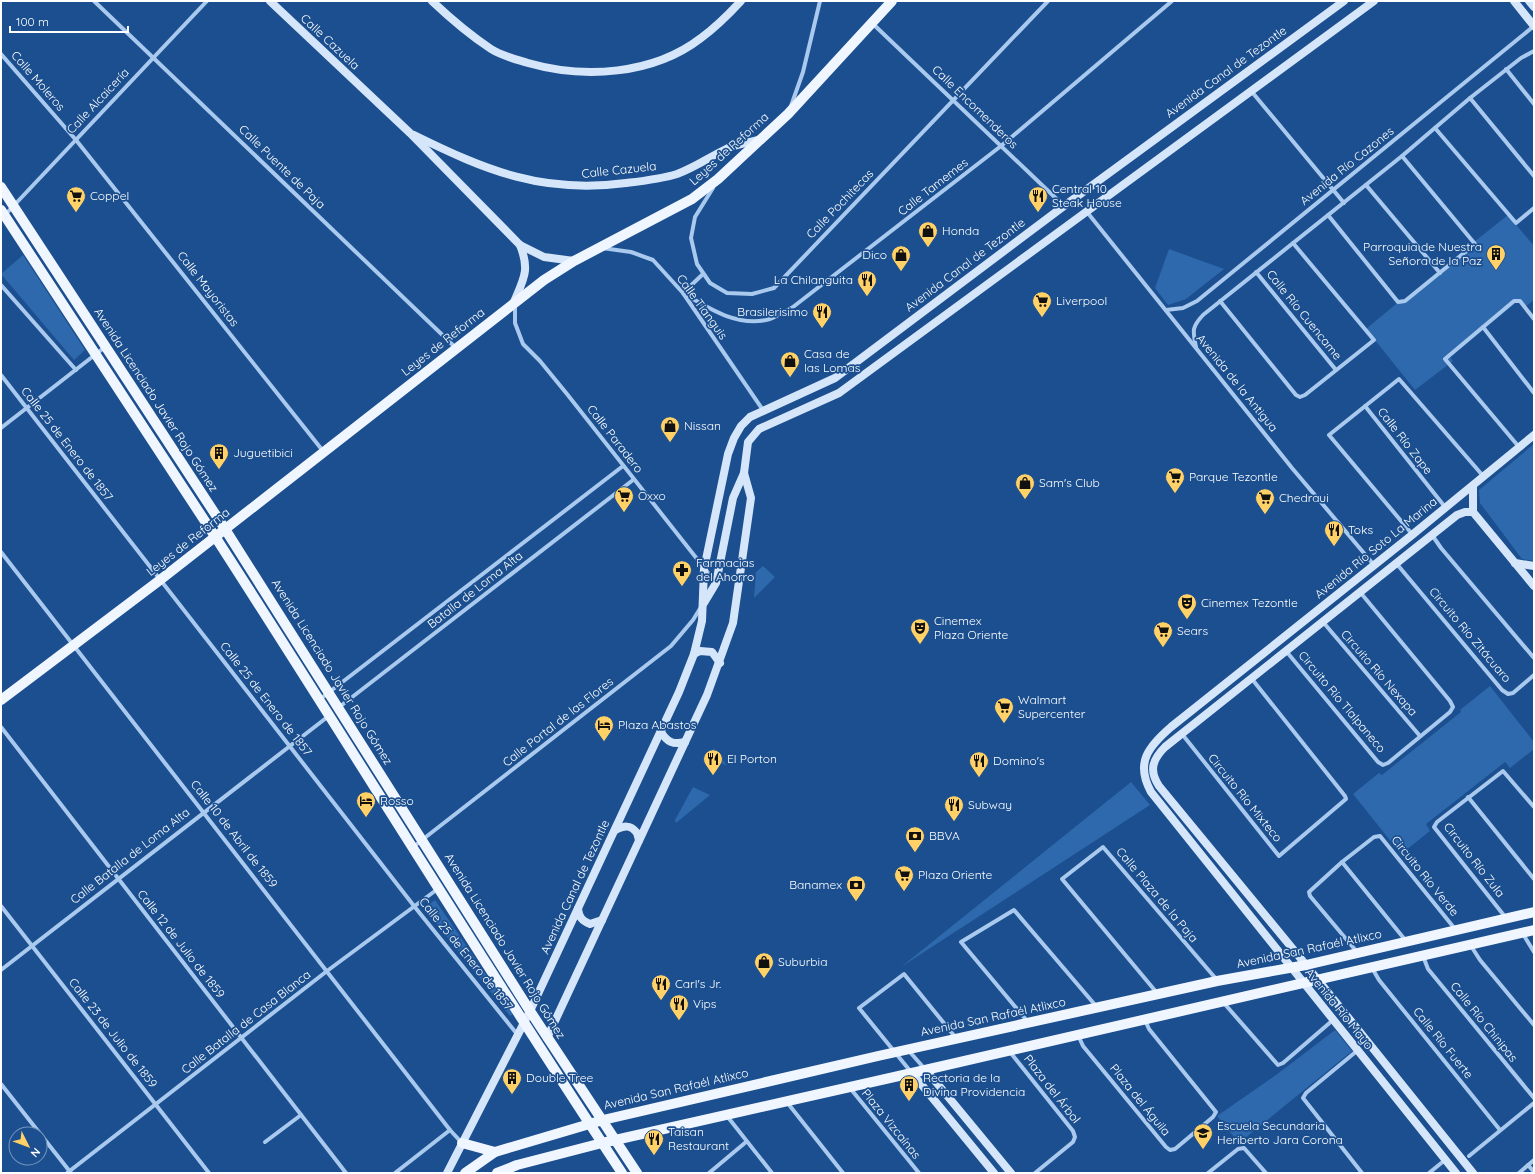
<svg xmlns="http://www.w3.org/2000/svg" width="1535" height="1174" font-family="Quicksand,sans-serif">
<rect width="100%" height="100%" fill="#1b4f8f"/>
<g fill="#2e69ad">
<path d="M1508 215 1534 246V300L1525 307 1519 300 1450 357 1453 361 1415 390 1366 329 1402 299 1404 302 1475 244 1474 242Z"/>
<path d="M1169 249 1224 269 1186 299 1168 305 1155 288Z"/>
<path d="M23 255 85 350 74 360 1 274Z"/>
<path d="M1534 444V561L1522 559 1480 503 1479 490Z"/>
<path d="M763 566 775 577 754 598 756 572Z"/>
<path d="M1490 686 1534 742V749L1510 768 1505 762 1426 824 1430 831 1401 854 1353 794 1379 773 1382 775 1461 712 1460 710Z"/>
<path d="M714 748 727 766 713 758 714 756 709 754Z"/>
<path d="M1131 782 1150 805 901 967Z"/>
<path d="M693 787 710 795 676 823 675 820Z"/>
<path d="M435 900 513 1014 510 1016 424 908Z"/>
<path d="M1335 1030 1352 1051 1239 1143 1217 1116 1276 1075Z"/>
</g>
<g fill="none" stroke-linecap="round" stroke-linejoin="round">
<g stroke="#a9c9ee" stroke-width="4">
<path d="M94 1 456 348"/>
<path d="M872 23 1064 206"/>
<path d="M1 54 76 140 323 451"/>
<path d="M1506 69 1534 104"/>
<path d="M1252 92 1344 203"/>
<path d="M1470 98 1534 176"/>
<path d="M791 106 803 72 820 1"/>
<path d="M1435 128 1516 223 1534 208"/>
<path d="M1366 185 1440 273"/>
<path d="M713 188 695 217 691 238 697 264 710 283 727 293 752 294 774 288 1048 1"/>
<path d="M1087 212 1292 468 1374 565"/>
<path d="M1328 215 1398 302 1405 301 1475 244 1402 156"/>
<path d="M4 216 207 1"/>
<path d="M602 248 631 252 653 260 683 293 763 410"/>
<path d="M1256 272 1336 370"/>
<path d="M703 274 683 293C708 308 738 328 770 319 778 316 785 311 793 307L1001 146 1172 1"/>
<path d="M1 285 76 370"/>
<path d="M1220 301 1296 395 1300 397 1305 395 1374 340 1293 243"/>
<path d="M515 305V323L523 344 540 361 567 394 716 583"/>
<path d="M1166 310 1183 308 1197 301 1534 26"/>
<path d="M1483 327 1534 393"/>
<path d="M1196 347C1193 331 1191 328 1203 315L1402 156 1470 98 1521 58 1534 51"/>
<path d="M1 375 414 906 517 1034"/>
<path d="M1365 406 1445 507"/>
<path d="M1 428 105 347"/>
<path d="M1519 447 1445 359 1514 301H1520L1534 319"/>
<path d="M1412 534 1329 435 1399 379 1484 477"/>
<path d="M1432 535 1441 548 1534 658"/>
<path d="M1 552 450 1130 462 1143"/>
<path d="M1396 563 1502 690 1508 694 1513 693 1534 675"/>
<path d="M1323 622 1420 736"/>
<path d="M1286 651 1378 762 1383 765 1388 763 1450 712 1453 707 1450 701 1360 592"/>
<path d="M319 700 623 466"/>
<path d="M338 708 633 480"/>
<path d="M1 727 346 1173"/>
<path d="M1182 734 1279 856 1346 799 1345 796 1252 679"/>
<path d="M1468 797 1534 879"/>
<path d="M413 847 671 646 693 620 701 607"/>
<path d="M1342 862 1406 941"/>
<path d="M1 906 209 1173"/>
<path d="M1506 918 1434 827 1437 822 1503 771 1534 807"/>
<path d="M1523 934 1534 952"/>
<path d="M1471 946 1480 960 1534 1025"/>
<path d="M1357 952 1310 896 1309 892 1342 862 1374 837 1380 836 1455 929"/>
<path d="M1423 956 1428 969 1534 1098"/>
<path d="M1372 968 1379 980 1500 1130"/>
<path d="M1 970 330 715"/>
<path d="M1157 993 1062 879 1103 847 1217 980"/>
<path d="M1223 1002 1278 1065 1283 1063 1333 1020"/>
<path d="M1028 1022 961 942 1014 910 1096 1006"/>
<path d="M1078 1035 1083 1046 1166 1147 1170 1150 1175 1149 1213 1117 1216 1112 1149 1029 1145 1020"/>
<path d="M1358 1050 1306 1093 1303 1098 1362 1173"/>
<path d="M909 1051 924 1068"/>
<path d="M1010 1052 1073 1131 1075 1137 1073 1142 1035 1173"/>
<path d="M911 1072 859 1008 904 974 956 1038"/>
<path d="M1 1084 71 1173"/>
<path d="M850 1088 919 1173"/>
<path d="M786 1101 843 1173"/>
<path d="M727 1116 772 1173"/>
<path d="M265 1142 301 1115"/>
<path d="M1469 1156 1534 1103"/>
<path d="M1528 1165 1534 1172"/>
<path d="M67 1173 327 971 439 888"/>
<path d="M395 1173 450 1130"/>
<path d="M709 1173 746 1142"/>
<path d="M1208 1173 1238 1149 1244 1148 1266 1173"/>
<path d="M1429 1173 1445 1160"/>
<path d="M1519 1173 1534 1160"/>
</g>
<g stroke="#d6e6fa" stroke-width="8">
<path d="M270 1 410 133 520 245 544 257 574 261"/>
<path d="M432 1C450 18 470 35 491 49 502 56 515 59 528 63 584 79 653 75 701 38 716 27 729 14 741 1"/>
<path d="M1514 1 1534 26"/>
<path d="M1529 1 1534 7"/>
<path d="M414 135C487 171 543 194 626 183 643 181 661 179 677 174 696 167 711 156 728 148 738 144 750 142 761 139"/>
<path d="M514 302C524 278 530 270 520 245"/>
<path d="M1473 486V512"/>
<path d="M1473 512H1465L1457 515 1165 747C1152 760 1149 771 1159 786L1306 965 1473 1173"/>
<path d="M1473 512 1534 586"/>
<path d="M1515 563 1534 566"/>
<path d="M704 603 716 583 733 498 744 473"/>
<path d="M694 654 700 651 712 652 720 663"/>
<path d="M661 732C667 742 673 745 685 742"/>
<path d="M615 830C624 826 630 824 637 833L639 840"/>
<path d="M578 909C579 917 582 921 590 924L602 920"/>
<path d="M547 1038 707 695 733 623 751 498 744 473 748 442 759 429 839 393 1374 1"/>
<path d="M926 1070 1011 1173"/>
<path d="M912 1073 994 1173"/>
<path d="M447 1173 530 1011 679 692 694 654 702 621 704 569 728 454 734 438 741 426 750 417 835 378 1064 206 1344 1"/>
<path d="M1456 1173 1151 792C1135 763 1148 747 1171 727L1412 535 1534 435"/>
</g>
<g stroke="#f0f6ff" stroke-width="10">
<path d="M1 187 225 529 530 1011 637 1173"/>
<path d="M1 210C72 320 145 428 216 538 352 749 483 963 622 1173"/>
<path d="M1 700 160 580 544 280 574 261 692 199 718 179 788 114 892 1"/>
<path d="M462 1143 495 1152"/>
<path d="M465 1173 495 1152 603 1120 878 1056 1217 981 1306 965 1534 912"/>
<path d="M497 1173 517 1165 602 1143 912 1073 1534 930"/>
</g>
</g>
<defs>
<symbol id="supermarket-pin" viewBox="-11 -11 22 30"><path d="M0 17L-7.5 6A9.5 9.5 0 1 1 7.5 6Z" fill="#ffd166" stroke="#1b4f8f"/><path d="M-6-5.5h2.5l.6 2H6L4.5 2H-2.5L-4.4-4H-6ZM-1.5 3.2a1.3 1.3 0 1 0 .1 0ZM3 3.2a1.3 1.3 0 1 0 .1 0Z" fill="#111"/></symbol>
<symbol id="restaurant-pin" viewBox="-11 -11 22 30"><path d="M0 17L-7.5 6A9.5 9.5 0 1 1 7.5 6Z" fill="#ffd166" stroke="#1b4f8f"/><path d="M-5-6h1v4h1v-4h1v4h1v-4h1v5L-1.5 .5V6h-2V.5L-5-1ZM5-6V6H3V1.5H1.5Q1.5-4 5-6Z" fill="#111"/></symbol>
<symbol id="shop-pin" viewBox="-11 -11 22 30"><path d="M0 17L-7.5 6A9.5 9.5 0 1 1 7.5 6Z" fill="#ffd166" stroke="#1b4f8f"/><path d="M-5-2.5h2.3a2.7 3.5 0 0 1 5.4 0H5L5.5 6h-11ZM-1.5-2.5h3a1.5 2.3 0 0 0-3 0Z" fill="#111"/></symbol>
<symbol id="building-pin" viewBox="-11 -11 22 30"><path d="M0 17L-7.5 6A9.5 9.5 0 1 1 7.5 6Z" fill="#ffd166" stroke="#1b4f8f"/><path d="M-4-6H4V6H1V3H-1V6H-4ZM-2.5-4.3h1.7v1.8h-1.7ZM.8-4.3h1.7v1.8H.8ZM-2.5-1h1.7V.8h-1.7ZM.8-1h1.7V.8H.8Z" fill="#111"/></symbol>
<symbol id="pharmacy-pin" viewBox="-11 -11 22 30"><path d="M0 17L-7.5 6A9.5 9.5 0 1 1 7.5 6Z" fill="#ffd166" stroke="#1b4f8f"/><path d="M-2-6h4v4h4v4h-4v4h-4v-4h-4v-4h4Z" fill="#111"/></symbol>
<symbol id="theatre-pin" viewBox="-11 -11 22 30"><path d="M0 17L-7.5 6A9.5 9.5 0 1 1 7.5 6Z" fill="#ffd166" stroke="#1b4f8f"/><path d="M-5-5.5Q0-4 5-5.5V0Q5 5 0 6Q-5 5-5 0ZM-3.3-2.5H-1v1.5H-3.3ZM1-2.5H3.3v1.5H1ZM-2.8 1Q0 5.5 2.8 1Z" fill="#111"/></symbol>
<symbol id="hotel-pin" viewBox="-11 -11 22 30"><path d="M0 17L-7.5 6A9.5 9.5 0 1 1 7.5 6Z" fill="#ffd166" stroke="#1b4f8f"/><path d="M-6-4.5h1.5V1H6V5H4.5V3h-9V5H-6ZM-4 0a1.8 1.8 0 1 1 3.6 0ZM.5 0V-2.5h3Q6-2.5 6 0Z" fill="#111"/></symbol>
<symbol id="bank-pin" viewBox="-11 -11 22 30"><path d="M0 17L-7.5 6A9.5 9.5 0 1 1 7.5 6Z" fill="#ffd166" stroke="#1b4f8f"/><path d="M-6-4H6V4H-6ZM0-2.3a2.3 2.3 0 1 0 0 4.6a2.3 2.3 0 1 0 0-4.6Z" fill="#111"/></symbol>
<symbol id="school-pin" viewBox="-11 -11 22 30"><path d="M0 17L-7.5 6A9.5 9.5 0 1 1 7.5 6Z" fill="#ffd166" stroke="#1b4f8f"/><path d="M0-5L7-2L0 1L-7-2ZM-4 1L0 2.5L4 1V4Q0 6-4 4Z" fill="#111"/></symbol>
</defs>
<g fill-rule="evenodd">
<use href="#supermarket-pin" x="65" y="185" width="22" height="30"/>
<use href="#restaurant-pin" x="1027" y="185" width="22" height="30"/>
<use href="#shop-pin" x="917" y="220" width="22" height="30"/>
<use href="#building-pin" x="1485" y="243" width="22" height="30"/>
<use href="#shop-pin" x="890" y="244" width="22" height="30"/>
<use href="#restaurant-pin" x="856" y="269" width="22" height="30"/>
<use href="#supermarket-pin" x="1031" y="290" width="22" height="30"/>
<use href="#restaurant-pin" x="811" y="301" width="22" height="30"/>
<use href="#shop-pin" x="779" y="350" width="22" height="30"/>
<use href="#shop-pin" x="659" y="415" width="22" height="30"/>
<use href="#building-pin" x="208" y="442" width="22" height="30"/>
<use href="#supermarket-pin" x="1164" y="466" width="22" height="30"/>
<use href="#shop-pin" x="1014" y="472" width="22" height="30"/>
<use href="#supermarket-pin" x="613" y="485" width="22" height="30"/>
<use href="#supermarket-pin" x="1254" y="487" width="22" height="30"/>
<use href="#restaurant-pin" x="1323" y="519" width="22" height="30"/>
<use href="#pharmacy-pin" x="671" y="559" width="22" height="30"/>
<use href="#theatre-pin" x="1176" y="592" width="22" height="30"/>
<use href="#theatre-pin" x="909" y="617" width="22" height="30"/>
<use href="#supermarket-pin" x="1152" y="620" width="22" height="30"/>
<use href="#supermarket-pin" x="993" y="696" width="22" height="30"/>
<use href="#hotel-pin" x="593" y="714" width="22" height="30"/>
<use href="#restaurant-pin" x="702" y="748" width="22" height="30"/>
<use href="#restaurant-pin" x="968" y="750" width="22" height="30"/>
<use href="#hotel-pin" x="355" y="790" width="22" height="30"/>
<use href="#restaurant-pin" x="943" y="794" width="22" height="30"/>
<use href="#bank-pin" x="904" y="825" width="22" height="30"/>
<use href="#supermarket-pin" x="893" y="864" width="22" height="30"/>
<use href="#bank-pin" x="845" y="874" width="22" height="30"/>
<use href="#shop-pin" x="753" y="951" width="22" height="30"/>
<use href="#restaurant-pin" x="650" y="973" width="22" height="30"/>
<use href="#restaurant-pin" x="668" y="993" width="22" height="30"/>
<use href="#building-pin" x="501" y="1067" width="22" height="30"/>
<use href="#building-pin" x="898" y="1074" width="22" height="30"/>
<use href="#school-pin" x="1192" y="1122" width="22" height="30"/>
<use href="#restaurant-pin" x="643" y="1128" width="22" height="30"/>
</g>
<g text-anchor="middle" stroke-width="3.5" stroke-linejoin="round" paint-order="stroke">
<g font-size="12" fill="#fff" stroke="#1b4f8f">
<text transform="translate(330 42) rotate(43)" y="4">Calle Cazuela</text>
<text transform="translate(1226 72) rotate(-36)" y="4">Avenida Canal de Tezontle</text>
<text transform="translate(38 81) rotate(49)" y="4">Calle Moleros</text>
<text transform="translate(98 101) rotate(-47)" y="4">Calle Alcaicería</text>
<text transform="translate(975 107) rotate(44)" y="4">Calle Encomenderos</text>
<text transform="translate(729 149) rotate(-42)" y="4">Leyes de Reforma</text>
<text transform="translate(1347 166) rotate(-39)" y="4">Avenida Río Cazones</text>
<text transform="translate(282 167) rotate(44)" y="4">Calle Puente de Paja</text>
<text transform="translate(619 170) rotate(-6)" y="4">Calle Cazuela</text>
<text transform="translate(933 187) rotate(-38)" y="4">Calle Tamemes</text>
<text transform="translate(840 204) rotate(-46)" y="4">Calle Pochitecas</text>
<text transform="translate(965 265) rotate(-37)" y="4">Avenida Canal de Tezontle</text>
<text transform="translate(208 289) rotate(52)" y="4">Calle Mayoristas</text>
<text transform="translate(702 307) rotate(54)" y="4">Calle Tianguis</text>
<text transform="translate(1304 315) rotate(51)" y="4">Calle Río Cuencame</text>
<text transform="translate(443 342) rotate(-38)" y="4">Leyes de Reforma</text>
<text transform="translate(1237 383) rotate(51)" y="4">Avenida de la Antigua</text>
<text transform="translate(156 400) rotate(57)" y="4">Avenida Licenciado Javier Rojo Gómez</text>
<text transform="translate(615 439) rotate(52)" y="4">Calle Paradero</text>
<text transform="translate(1405 441) rotate(52)" y="4">Calle Río Zape</text>
<text transform="translate(67 444) rotate(52)" y="4">Calle 25 de Enero de 1857</text>
<text transform="translate(188 542) rotate(-38)" y="4">Leyes de Reforma</text>
<text transform="translate(1376 548) rotate(-39)" y="4">Avenida Río Soto La Marina</text>
<text transform="translate(475 590) rotate(-38)" y="4">Batalla de Loma Alta</text>
<text transform="translate(1470 635) rotate(50)" y="4">Circuito Río Zitácuaro</text>
<text transform="translate(332 672) rotate(58)" y="4">Avenida Licenciado Javier Rojo Gómez</text>
<text transform="translate(1379 673) rotate(49)" y="4">Circuito Río Nexapa</text>
<text transform="translate(266 699) rotate(52)" y="4">Calle 25 de Enero de 1857</text>
<text transform="translate(1342 702) rotate(50)" y="4">Circuito Río Tlalpaneco</text>
<text transform="translate(558 722) rotate(-38)" y="4">Calle Portal de las Flores</text>
<text transform="translate(1245 798) rotate(51)" y="4">Circuito Río Mixteco</text>
<text transform="translate(234 834) rotate(52)" y="4">Calle 10 de Abril de 1859</text>
<text transform="translate(130 856) rotate(-38)" y="4">Calle Batalla de Loma Alta</text>
<text transform="translate(1474 860) rotate(52)" y="4">Circuito Río Zula</text>
<text transform="translate(1425 876) rotate(51)" y="4">Circuito Río Verde</text>
<text transform="translate(575 887) rotate(-65)" y="4">Avenida Canal de Tezontle</text>
<text transform="translate(1157 895) rotate(50)" y="4">Calle Plaza de la Paja</text>
<text transform="translate(181 944) rotate(52)" y="4">Calle 12 de Julio de 1859</text>
<text transform="translate(505 946) rotate(58)" y="4">Avenida Licenciado Javier Rojo Gómez</text>
<text transform="translate(1309 949) rotate(-12)" y="4">Avenida San Rafaél Atlixco</text>
<text transform="translate(466 954) rotate(51)" y="4">Calle 25 de Enero de 1857</text>
<text transform="translate(1339 1009) rotate(51)" y="4">Avenida Río Mayo</text>
<text transform="translate(993 1017) rotate(-12)" y="4">Avenida San Rafaél Atlixco</text>
<text transform="translate(246 1022) rotate(-38)" y="4">Calle Batalla de Casa Blanca</text>
<text transform="translate(1484 1022) rotate(51)" y="4">Calle Río Chinipas</text>
<text transform="translate(113 1033) rotate(52)" y="4">Calle 23 de Julio de 1859</text>
<text transform="translate(1443 1043) rotate(51)" y="4">Calle Río Fuerte</text>
<text transform="translate(676 1089) rotate(-13)" y="4">Avenida San Rafaél Atlixco</text>
<text transform="translate(1052 1089) rotate(52)" y="4">Plaza del Árbol</text>
<text transform="translate(1140 1100) rotate(51)" y="4">Plaza del Águila</text>
<text transform="translate(891 1124) rotate(51)" y="4">Plaza Vizcaínas</text>
</g>
<g font-size="12" fill="#fff" stroke="#1b4f8f" text-anchor="start">
<text x="1052" y="193">Central 10<tspan x="1052" dy="14">Steak House</tspan></text>
<text x="90" y="200">Coppel</text>
<text x="942" y="235">Honda</text>
<text x="1482" y="251" text-anchor="end">Parroquia de Nuestra<tspan x="1482" dy="14">Señora de la Paz</tspan></text>
<text x="887" y="259" text-anchor="end">Dico</text>
<text x="853" y="284" text-anchor="end">La Chilanguita</text>
<text x="1056" y="305">Liverpool</text>
<text x="808" y="316" text-anchor="end">Brasilerisimo</text>
<text x="804" y="358">Casa de<tspan x="804" dy="14">las Lomas</tspan></text>
<text x="684" y="430">Nissan</text>
<text x="233" y="457">Juguetibici</text>
<text x="1189" y="481">Parque Tezontle</text>
<text x="1039" y="487">Sam's Club</text>
<text x="638" y="500">Oxxo</text>
<text x="1279" y="502">Chedraui</text>
<text x="1348" y="534">Toks</text>
<text x="696" y="567">Farmacias<tspan x="696" dy="14">del Ahorro</tspan></text>
<text x="1201" y="607">Cinemex Tezontle</text>
<text x="934" y="625">Cinemex<tspan x="934" dy="14">Plaza Oriente</tspan></text>
<text x="1177" y="635">Sears</text>
<text x="1018" y="704">Walmart<tspan x="1018" dy="14">Supercenter</tspan></text>
<text x="618" y="729">Plaza Abastos</text>
<text x="727" y="763">El Porton</text>
<text x="993" y="765">Domino's</text>
<text x="380" y="805">Rosso</text>
<text x="968" y="809">Subway</text>
<text x="929" y="840">BBVA</text>
<text x="918" y="879">Plaza Oriente</text>
<text x="842" y="889" text-anchor="end">Banamex</text>
<text x="778" y="966">Suburbia</text>
<text x="675" y="988">Carl's Jr.</text>
<text x="693" y="1008">Vips</text>
<text x="526" y="1082">Double Tree</text>
<text x="923" y="1082">Rectoria de la<tspan x="923" dy="14">Divina Providencia</tspan></text>
<text x="1217" y="1130">Escuela Secundaria<tspan x="1217" dy="14">Heriberto Jara Corona</tspan></text>
<text x="668" y="1136">Taisan<tspan x="668" dy="14">Restaurant</tspan></text>
</g>
</g>
<rect width="1535" height="1174" fill="none" stroke="#ffffff" stroke-width="4"/>
<g transform="translate(28 1146) rotate(132)"><circle r="19" fill="#1b4f8f" stroke="#7695bc"/>
<path d="M0-3L7 15L0 10L-7 15Z" fill="#ffd166"/>
<text y="-6" font-size="11" font-weight="bold" text-anchor="middle" fill="#ffffff">N</text>
</g>
<path d="M10 26v6h118v-6" fill="none" stroke="#ffffff" stroke-width="2"/>
<text x="16" y="26" font-size="12" fill="#ffffff" stroke="#1b4f8f" stroke-width="3" paint-order="stroke">100 m</text>
</svg>
